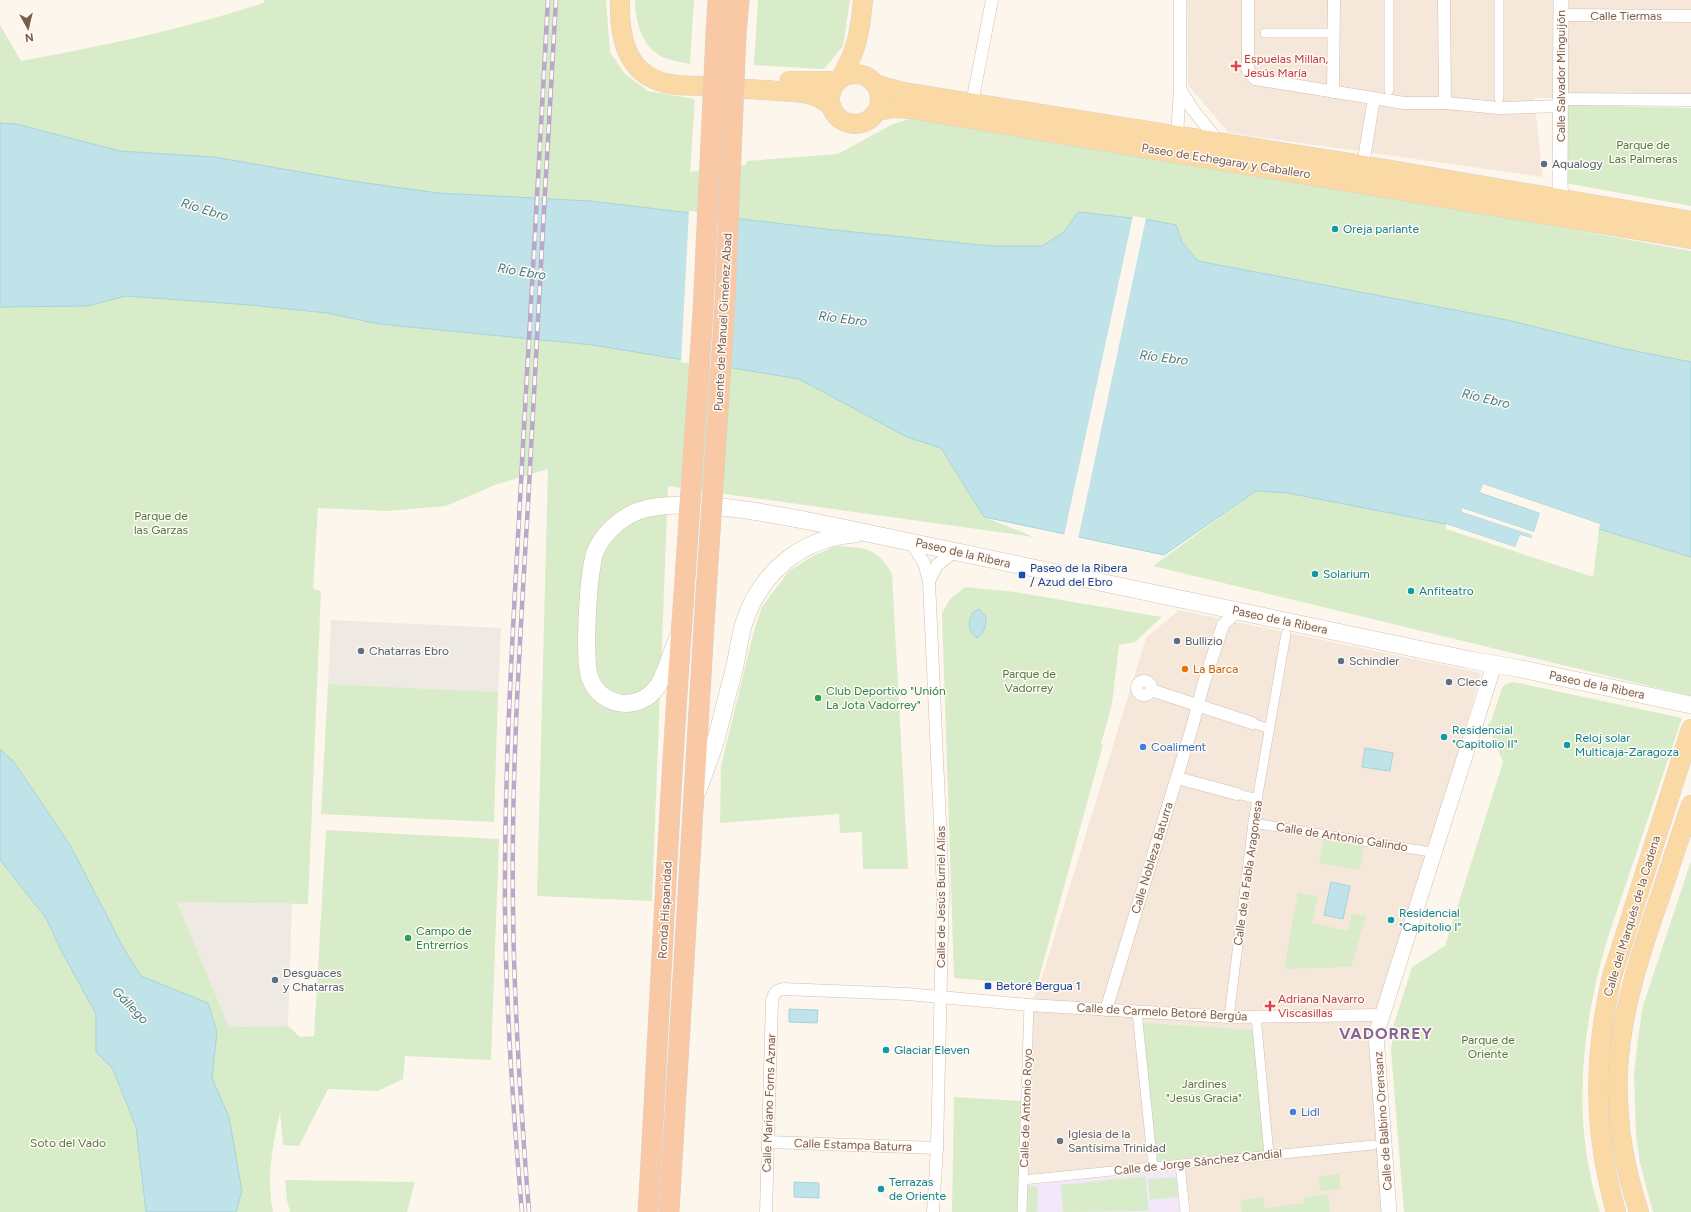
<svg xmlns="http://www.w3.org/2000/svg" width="1691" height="1212" font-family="Figtree,sans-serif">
<rect width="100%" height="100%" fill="#fdf6ec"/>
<g fill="#f5e8da">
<path d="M1187 0H1691V97L1534 98 1543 177 1229 133 1188 85Z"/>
<path d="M1179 610 1481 673 1434 838 1379 1010 1395 1212H1185L1180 1164 1023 1180 1029 1005 1038 990 1146 638Z"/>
</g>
<g fill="#efe9e4">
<path d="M331 620 501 628 498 692 328 684Z"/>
<path d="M177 902 292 904 288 1026 229 1027Z"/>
</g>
<path fill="#f3e8fa" d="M1176 1170 1180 1212H1025L1026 1185Z"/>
<g fill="#d8ecc9">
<path d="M265 0H606L610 52 625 74 648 91 695 99 690 172 746 165 747 161 838 154 893 124 917 117 1251 171 1691 251V362L1625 349 1507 320 1198 261 1182 242 1176 225 1150 220 1079 212 1064 232 1042 246H992L834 230 590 201 438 193 352 181 214 157 120 151 16 124 0 123V25L21 61C103 46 184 29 263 3Z"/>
<path d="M635 0H694L690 64C682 62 673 61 665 58 643 50 635 22 635 0Z"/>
<path d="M758 0H850L843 46 824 69 754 65Z"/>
<path d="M1567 105 1691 108V206L1565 183Z"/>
<path d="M126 296 250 305 327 313 379 324 593 345 799 379 907 437 941 448 984 517 1034 537 668 486 652 901 537 896 548 469 495 485 446 506 388 511 318 508 313 589 321 591 308 904 177 902 229 1027 288 1026 300 1037 314 1036 326 830 499 839 491 1060 405 1056 403 1079 378 1091 328 1089 299 1146 283 1145 280 1112C273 1144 266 1179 273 1212H236L242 1191 229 1117 212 1078 217 1032 208 1003 141 976 123 947 70 845 14 762 0 749V307L87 306Z"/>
<path d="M1256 491 1288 493 1446 524V529L1593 577 1599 529 1691 557V696L1153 566Z"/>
<path d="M836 546C864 548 878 547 892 574L908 869H863L862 832 840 833 839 814 720 823 721 766 754 631 762 607 788 572 811 557Z"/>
<path d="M965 587 1015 592 1162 617 1135 642 1119 645 1112 704 1101 744 1103 745 1037 985 954 978 942 613 950 599Z"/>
<path d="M1514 682 1682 718 1607 940C1581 1029 1571 1122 1600 1212H1404L1391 1050 1394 1024 1412 967 1445 946 1503 762 1488 726V723L1490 724 1502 688 1506 684Z"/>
<path d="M328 684 498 692 494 822 321 814Z"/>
<path d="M1323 840 1364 847 1360 870 1319 863Z"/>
<path d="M0 860 46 918 62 952 96 1014V1052L113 1069 136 1127 146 1212H0Z"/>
<path d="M1691 861V1212H1653L1640 1163 1636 1135 1634 1072 1642 1009Z"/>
<path d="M1298 892 1318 897 1312 923 1348 931 1352 913 1366 916 1351 967 1284 969Z"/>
<path d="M1143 1023 1253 1030 1264 1151 1157 1161Z"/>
<path d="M954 1097 1022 1101 1018 1212H952Z"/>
<path d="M1339 1174 1341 1189 1320 1191 1319 1176Z"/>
<path d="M1145 1176 1149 1211 1063 1212 1061 1185Z"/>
<path d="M1176 1177 1178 1197 1150 1200 1148 1179Z"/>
<path d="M285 1180 415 1182 407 1212H290L287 1200Z"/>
<path d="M1028 1186 1038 1187 1037 1212H1027Z"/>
<path d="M1328 1195 1330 1212H1242L1240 1200 1263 1197 1264 1208 1304 1203V1197Z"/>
</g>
<g fill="#bfe3e8" stroke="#a5d3da">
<path d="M0 123 16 124 120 151 214 157 352 181 438 193 590 201 834 230 992 246H1042L1064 232 1078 212 1150 220 1176 225 1182 242 1198 261 1507 320 1625 349 1691 362V557L1599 529 1600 524 1483 484 1480 493 1540 513 1534 532 1463 508 1462 512 1533 535 1532 538 1520 535 1515 547 1446 524 1288 493 1256 491 1164 555 984 517 941 448 907 437 799 379 593 345 379 324 327 313 250 305 126 296 87 306 0 307Z"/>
<path d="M979 609 986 617C986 627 985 632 977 638 967 632 968 621 973 612Z"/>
<path d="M1365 748 1393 753 1390 771 1362 767Z"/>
<path d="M0 749 14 762 70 845 123 947 141 976 208 1003 217 1032 212 1078 229 1117 242 1191 236 1212H146L136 1127 113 1069 96 1052V1014L62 952 46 918 0 860Z"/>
<path d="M1331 882 1350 886 1343 919 1324 915Z"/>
<path d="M789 1009 818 1010 817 1023 789 1022Z"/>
<path d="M794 1182 819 1183V1198L794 1197Z"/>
</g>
<g fill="#fdf6ec">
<path d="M689 211 736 216 728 370 681 362Z"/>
<path d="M1133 216 1146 218 1078 539 1064 536Z"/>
<path d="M1483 484 1600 524 1599 531 1598 525 1484 487 1483 491 1542 511 1533 540 1522 537 1515 549 1446 526V524L1515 547 1520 535 1532 538V535L1462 512V508L1534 532 1540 513 1480 492Z"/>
</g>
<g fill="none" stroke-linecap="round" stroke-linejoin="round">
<defs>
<g id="pedestrian">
<path d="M1499 0V98"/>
<path d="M1265 33H1326"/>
<path d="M1389 90V0"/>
<path d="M1252 723 1270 729"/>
<path d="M1237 794 1258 799"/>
<path d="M1253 823 1431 852"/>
<path d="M1137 1012 1153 1167"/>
<path d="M1256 1016 1269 1155"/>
<path d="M1229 1017 1253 823 1286 634"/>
<path d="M1180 1164 1185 1212"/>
<path d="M1023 1180 1373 1145"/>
<path d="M1022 1212 1029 1005"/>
</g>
<g id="minor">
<path d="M1248 0V71L1255 79 1404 103H1445L1499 108 1561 106"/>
<path d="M1444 0 1445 103"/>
<path d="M1561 15 1691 16"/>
<path d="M1180 89 1193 110 1219 142"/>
<path d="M1333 92 1334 0"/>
<path d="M1561 99 1691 100"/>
<path d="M972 103 992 0"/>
<path d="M1174 142 1177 135 1180 89V0"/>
<path d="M1363 165 1374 98"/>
<path d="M911 542 924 563 929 581 943 890 937 1148 933 1212"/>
<path d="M929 581 937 565 954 552"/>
<circle cx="1144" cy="688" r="7"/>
<path d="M1151 690 1252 723"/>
<path d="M1177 778 1237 794"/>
<path d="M1106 1010 1193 724 1204 682 1223 625 1237 611"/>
<path d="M768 1142 937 1148"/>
<path d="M766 1212 772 1000C774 993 776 991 783 989L907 994 1029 1005 1229 1017 1383 1015"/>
</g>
<g id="tertiary">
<path d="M1561 0 1560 183 1561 200 1566 209"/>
<path d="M1389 1212 1376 1035 1494 665"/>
</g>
<g id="secondary">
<path d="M677 640C670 655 667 672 657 687 639 712 601 708 590 678 583 660 588 567 596 550 604 533 620 518 638 511 686 495 778 515 829 525L1470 660 1517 668 1691 705"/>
<path d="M698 790C704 773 711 756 716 739 722 718 727 695 733 674 737 658 739 642 743 626 759 574 800 538 855 534"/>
</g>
<g id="primary">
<path d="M620 0C619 35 625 73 665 83 678 86 691 86 704 86 729 88 753 89 777 91 797 92 816 92 831 106"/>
<circle cx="855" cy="99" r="25"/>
<path d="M840 79C857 51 860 32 863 0"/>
<path d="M789 81H838"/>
<path d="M877 85 903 92 1349 163 1691 221"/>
<path d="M877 111 894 108 910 109 1691 239"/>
<path d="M1616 1212C1593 1129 1593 1060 1612 976L1691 729"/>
<path d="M1639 1212C1624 1167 1616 1119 1618 1071 1621 1011 1640 954 1660 897 1670 867 1680 836 1691 805"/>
</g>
<g id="trunk">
<path d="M716 33 718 0"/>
<path d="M736 34 739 0"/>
<path d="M648 1212C660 1011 668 809 683 608"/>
<path d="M669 1212 705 609"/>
</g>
</defs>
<use href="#pedestrian" stroke="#d1beb0" stroke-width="10"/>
<use href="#minor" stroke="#d1beb0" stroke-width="13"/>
<use href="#tertiary" stroke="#d1beb0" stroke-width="16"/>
<use href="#secondary" stroke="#d6c0b0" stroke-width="18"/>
<use href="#primary" stroke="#dad1cd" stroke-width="20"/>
<use href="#trunk" stroke="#dad1cd" stroke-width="21"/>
<use href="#pedestrian" stroke="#fff" stroke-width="9"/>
<use href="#minor" stroke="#fff" stroke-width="12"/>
<use href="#tertiary" stroke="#fff" stroke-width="15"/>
<use href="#secondary" stroke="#fff" stroke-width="17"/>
<use href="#primary" stroke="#fbd9a5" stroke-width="19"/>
<use href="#trunk" stroke="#f9c8a4" stroke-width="20"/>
<defs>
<g id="rail">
<path d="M522 1212C513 1111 506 1009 505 908 504 753 515 599 523 445 532 296 540 148 548 0"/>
<path d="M529 1212C521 1111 514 1009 513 908 511 774 520 639 528 505 537 337 546 168 556 0"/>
</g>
</defs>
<use href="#rail" stroke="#b9a8c9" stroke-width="4.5"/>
<use href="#rail" stroke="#fffaf3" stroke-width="3" stroke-dasharray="9" stroke-linecap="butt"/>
<defs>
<g id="trunk-bridge">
<path d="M683 608 703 312 716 33"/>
<path d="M705 609 725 303 736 34"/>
</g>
</defs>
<use href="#trunk-bridge" stroke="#dad1cd" stroke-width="21" stroke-linecap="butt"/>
<use href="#trunk-bridge" stroke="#f9c8a4" stroke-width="20"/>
</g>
<g fill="#e0444e" stroke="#fffaf3" stroke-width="1.5">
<path d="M1234 60h4v4h4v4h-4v4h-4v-4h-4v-4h4z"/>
<path d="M1268 1000h4v4h4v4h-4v4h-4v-4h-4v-4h4z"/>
</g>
<g fill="#5c6f8a" stroke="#fffaf3" stroke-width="1.5">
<circle cx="1544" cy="164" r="4"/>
<circle cx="1177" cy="641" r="4"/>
<circle cx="361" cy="651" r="4"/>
<circle cx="1341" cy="661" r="4"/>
<circle cx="1449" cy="682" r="4"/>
<circle cx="275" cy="980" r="4"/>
</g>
<g fill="#0f9aa8" stroke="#fffaf3" stroke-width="1.5">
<circle cx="1335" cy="229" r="4"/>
<circle cx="1315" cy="574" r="4"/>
<circle cx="1411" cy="591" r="4"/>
<circle cx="1444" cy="737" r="4"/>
<circle cx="1567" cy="745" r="4"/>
<circle cx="1391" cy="920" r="4"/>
<circle cx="886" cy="1050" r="4"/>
<circle cx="881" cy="1189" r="4"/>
</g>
<g fill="#1a4fb4" stroke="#fffaf3" stroke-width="1.5">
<rect x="1018" y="571" width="8" height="8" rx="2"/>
<rect x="984" y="982" width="8" height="8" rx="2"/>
</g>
<circle fill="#e8710a" stroke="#fffaf3" stroke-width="1.5" cx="1185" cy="669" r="4"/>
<g fill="#2e9e5b" stroke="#fffaf3" stroke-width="1.5">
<circle cx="818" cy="698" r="4"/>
<circle cx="408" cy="938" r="4"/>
</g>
<g fill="#3f7fe0" stroke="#fffaf3" stroke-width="1.5">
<circle cx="1143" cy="747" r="4"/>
<circle cx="1293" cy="1112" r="4"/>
</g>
<circle fill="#6b7280" stroke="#fffaf3" stroke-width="1.5" cx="1060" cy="1141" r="4"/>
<g text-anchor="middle" stroke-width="3" stroke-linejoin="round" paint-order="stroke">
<g font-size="12" fill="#7a5c4d" stroke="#fffaf3">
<text x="1626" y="20">Calle Tiermas</text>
<text transform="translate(1561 76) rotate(-90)" y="4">Calle Salvador Minguijón</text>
<text transform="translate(1226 161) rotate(9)" y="4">Paseo de Echegaray y Caballero</text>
<text transform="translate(723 322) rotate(-87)" y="4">Puente de Manuel Giménez Abad</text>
<text transform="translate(963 553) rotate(13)" y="4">Paseo de la Ribera</text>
<text transform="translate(1280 620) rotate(12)" y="4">Paseo de la Ribera</text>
<text transform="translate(1597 685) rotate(12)" y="4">Paseo de la Ribera</text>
<text transform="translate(1342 837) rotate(9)" y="4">Calle de Antonio Galindo</text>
<text transform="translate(1152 858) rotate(-73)" y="4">Calle Nobleza Baturra</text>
<text transform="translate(1248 873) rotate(-82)" y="4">Calle de la Fabla Aragonesa</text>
<text transform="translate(941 897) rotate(-90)" y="4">Calle de Jesús Burriel Alías</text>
<text transform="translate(665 910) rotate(-87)" y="4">Ronda Hispanidad</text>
<text transform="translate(1632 916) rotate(-73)" y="4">Calle del Marqués de la Cadena</text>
<text transform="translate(1162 1012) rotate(3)" y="4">Calle de Carmelo Betoré Bergúa</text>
<text transform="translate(769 1103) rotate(-88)" y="4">Calle Mariano Forns Aznar</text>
<text transform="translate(1026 1108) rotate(-88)" y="4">Calle de Antonio Royo</text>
<text transform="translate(1383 1121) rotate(-94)" y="4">Calle de Balbino Orensanz</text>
<text transform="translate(853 1145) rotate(2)" y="4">Calle Estampa Baturra</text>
<text transform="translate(1198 1162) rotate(-6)" y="4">Calle de Jorge Sánchez Candial</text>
</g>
<g font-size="12" fill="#be3a42" stroke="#fffaf3" text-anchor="start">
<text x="1244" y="63">Espuelas Millan,<tspan x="1244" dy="14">Jesús María</tspan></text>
<text x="1278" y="1003">Adriana Navarro<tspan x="1278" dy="14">Viscasillas</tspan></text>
</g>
<g font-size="12" fill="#537a41" stroke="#fffaf3">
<text x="1643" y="149">Parque de<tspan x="1643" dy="14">Las Palmeras</tspan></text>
<text x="161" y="520">Parque de<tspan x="161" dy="14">las Garzas</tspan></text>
<text x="1029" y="678">Parque de<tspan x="1029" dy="14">Vadorrey</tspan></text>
<text x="1488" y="1044">Parque de<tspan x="1488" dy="14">Oriente</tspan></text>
<text x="1204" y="1088">Jardines<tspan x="1204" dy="14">"Jesús Gracia"</tspan></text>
<text x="68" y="1147">Soto del Vado</text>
</g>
<g font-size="12" fill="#4e5e75" stroke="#fffaf3" text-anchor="start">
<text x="1552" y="168">Aqualogy</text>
<text x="1185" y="645">Bullizio</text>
<text x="369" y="655">Chatarras Ebro</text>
<text x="1349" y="665">Schindler</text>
<text x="1457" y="686">Clece</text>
<text x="283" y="977">Desguaces<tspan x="283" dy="14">y Chatarras</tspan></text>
</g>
<g font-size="12" fill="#0d838f" stroke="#fffaf3" text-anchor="start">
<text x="1343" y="233">Oreja parlante</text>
<text x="1323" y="578">Solarium</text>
<text x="1419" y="595">Anfiteatro</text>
<text x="1452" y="734">Residencial<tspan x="1452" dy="14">"Capitolio II"</tspan></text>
<text x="1575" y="742">Reloj solar<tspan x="1575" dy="14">Multicaja-Zaragoza</tspan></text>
<text x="1399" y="917">Residencial<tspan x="1399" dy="14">"Capitolio I"</tspan></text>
<text x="894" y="1054">Glaciar Eleven</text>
<text x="889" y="1186">Terrazas<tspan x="889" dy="14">de Oriente</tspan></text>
</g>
<g font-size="12" fill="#164399" stroke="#fffaf3" text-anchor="start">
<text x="1030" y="572">Paseo de la Ribera<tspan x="1030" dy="14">/ Azud del Ebro</tspan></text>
<text x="996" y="990">Betoré Bergua 1</text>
</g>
<g font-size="12" fill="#c56008" stroke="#fffaf3" text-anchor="start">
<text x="1193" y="673">La Barca</text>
</g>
<g font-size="12" fill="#27864d" stroke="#fffaf3" text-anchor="start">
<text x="826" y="695">Club Deportivo "Unión<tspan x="826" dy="14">La Jota Vadorrey"</tspan></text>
<text x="416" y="935">Campo de<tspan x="416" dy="14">Entrerríos</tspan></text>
</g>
<g font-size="12" fill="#366cbe" stroke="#fffaf3" text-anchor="start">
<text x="1151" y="751">Coaliment</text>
<text x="1301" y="1116">Lidl</text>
</g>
<g font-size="12" fill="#5b616d" stroke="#fffaf3" text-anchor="start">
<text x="1068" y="1138">Iglesia de la<tspan x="1068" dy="14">Santísima Trinidad</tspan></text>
</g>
<g font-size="13" font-style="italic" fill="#437c86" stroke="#fffaf3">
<text transform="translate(205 209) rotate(17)" y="5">Río Ebro</text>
<text transform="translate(522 271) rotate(9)" y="5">Río Ebro</text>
<text transform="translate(843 318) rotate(7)" y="5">Río Ebro</text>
<text transform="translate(1164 357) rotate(7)" y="5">Río Ebro</text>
<text transform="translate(1486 398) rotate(13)" y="5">Río Ebro</text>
<text transform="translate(131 1005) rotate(46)" y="5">Gállego</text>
</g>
<g font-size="16" font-weight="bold" letter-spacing="1" fill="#846695" stroke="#fffaf3">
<text x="1386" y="1039">VADORREY</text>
</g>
</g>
<g transform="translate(28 28) rotate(172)" stroke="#fffaf3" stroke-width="3" paint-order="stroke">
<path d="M0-3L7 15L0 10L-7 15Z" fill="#7a5c4d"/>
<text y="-6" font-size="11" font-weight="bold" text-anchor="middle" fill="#7a5c4d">N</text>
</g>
</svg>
